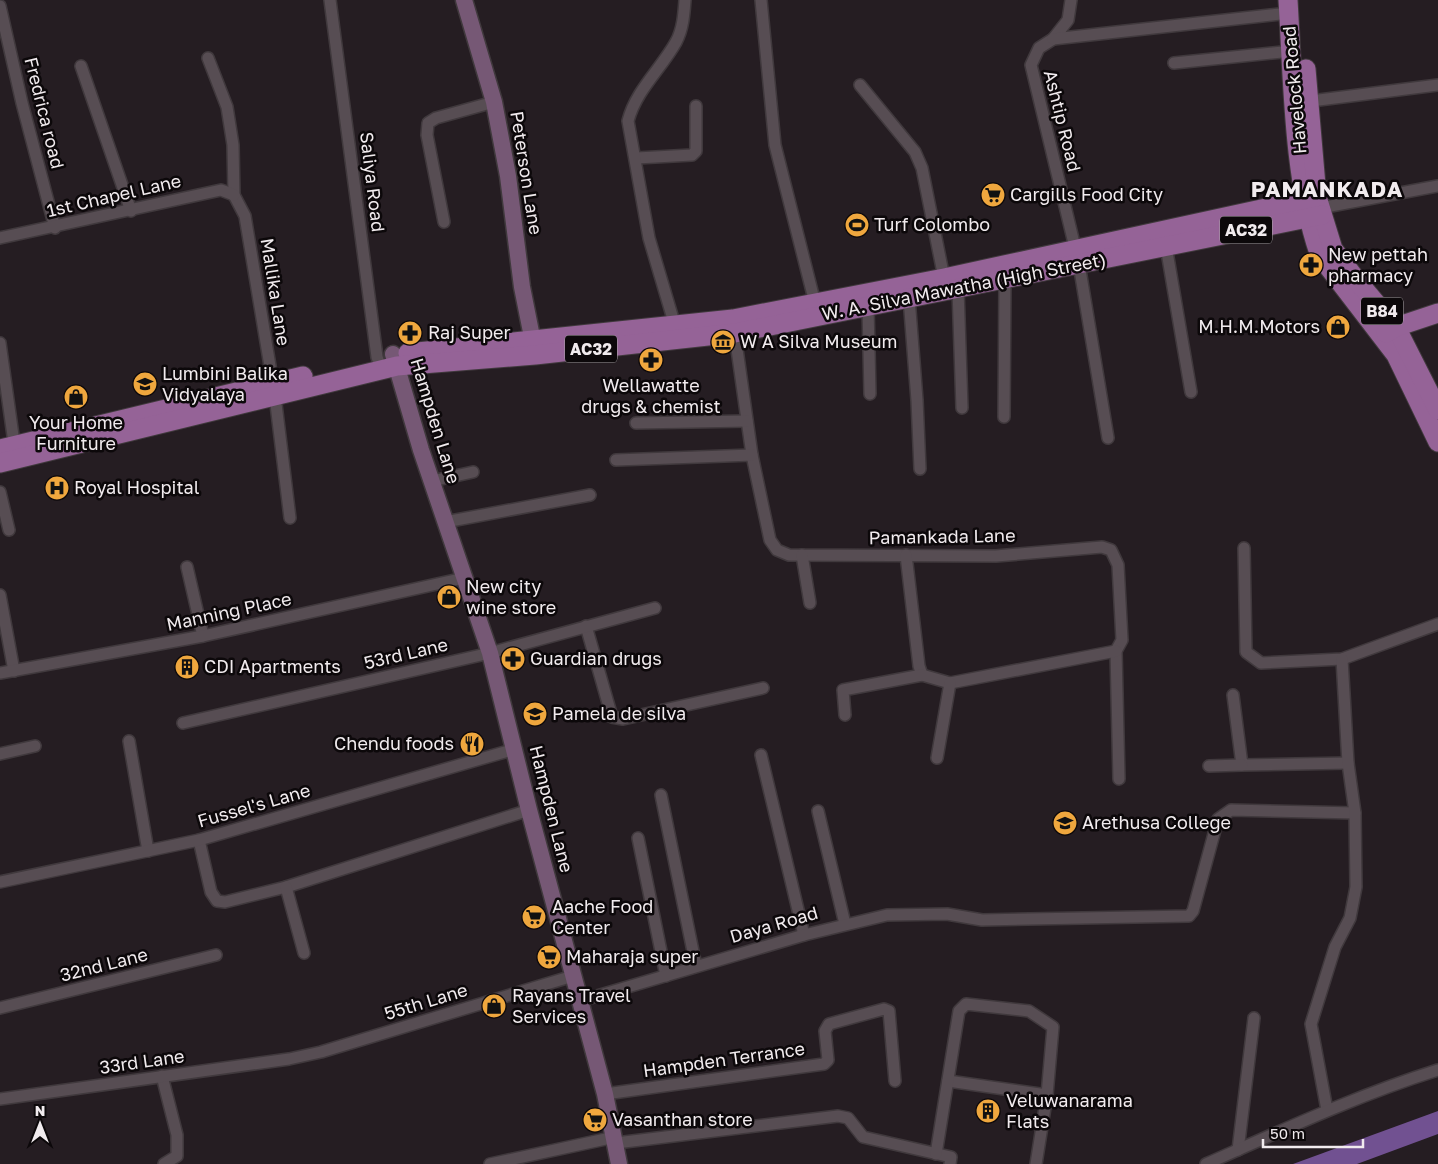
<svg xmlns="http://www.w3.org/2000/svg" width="1438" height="1164" font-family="'Golos Text',sans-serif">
<rect width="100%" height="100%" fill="#251d22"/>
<path fill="#715191" d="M1438 1111V1134L1357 1164H1293Z"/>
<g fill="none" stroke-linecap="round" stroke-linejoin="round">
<defs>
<g id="street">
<path d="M330 0 377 357 381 369"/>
<path d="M761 0 775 145 815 303"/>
<path d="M1071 0 1068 20 1053 39 1039 48 1031 65 1079 264 1108 438"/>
<path d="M0 6 22 103 55 228"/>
<path d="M1053 39 1289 13"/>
<path d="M208 58 227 107 233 145 234 195 245 216 275 396 290 518"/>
<path d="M1174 63 1292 51"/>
<path d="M81 66 131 211"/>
<path d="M860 85 915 152 922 168 944 278"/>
<path d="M1303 102 1438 85"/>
<path d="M637 158 692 155 696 151V106"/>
<path d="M1320 208 1438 186"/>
<path d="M444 222 427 135 428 123 436 118 494 102"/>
<path d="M0 238 221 190 234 195"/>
<path d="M1166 246 1191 392"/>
<path d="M958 289 962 408"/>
<path d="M909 298 917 400 920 469"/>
<path d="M868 307 870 394"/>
<path d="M734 328 752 455 770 540 777 550 789 555 996 556 1102 547 1111 550 1118 565 1122 640 1116 651 1119 779"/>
<path d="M676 329 649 238 628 121C636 90 661 69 676 42 683 29 684 14 685 0"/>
<path d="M0 343 15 450"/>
<path d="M1004 417 1005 279"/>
<path d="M636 423 747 421"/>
<path d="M616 460 752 455"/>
<path d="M432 481 473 472"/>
<path d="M0 492 9 530"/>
<path d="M445 522 590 495"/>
<path d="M1244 548 1246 652 1261 663 1342 659 1438 624"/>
<path d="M802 555 810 603"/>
<path d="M906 555 919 666 922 675"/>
<path d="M187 567 203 636"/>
<path d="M0 595 14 671"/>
<path d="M586 626 612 717 623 719 763 688"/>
<path d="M0 673 203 636 464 578"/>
<path d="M1233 695 1242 765 1348 763"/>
<path d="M845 715 843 690 922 675 950 683 1116 651"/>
<path d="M183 723 490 653 655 608"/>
<path d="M129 741 148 851"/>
<path d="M0 754 35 746"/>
<path d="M761 755 804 935"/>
<path d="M937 758 950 683"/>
<path d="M1209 766 1242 765"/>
<path d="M661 795 696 966"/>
<path d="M818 811 845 924"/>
<path d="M638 838 666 976"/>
<path d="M199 840 211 892 217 901 225 902 286 887 529 810"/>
<path d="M0 882 199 840 515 749"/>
<path d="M286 887 304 953"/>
<path d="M580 1001 804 935 887 915 947 914 982 920 1189 916 1193 911 1218 819 1231 810 1355 813"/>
<path d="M0 1008 216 955"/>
<path d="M162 1076 177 1135V1156L164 1164"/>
<path d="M948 1081 1047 1095"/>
<path d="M605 1094 824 1064 828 1060 825 1031 829 1024 884 1009 889 1011 895 1081"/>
<path d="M0 1099 289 1059 321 1052 573 976"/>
<path d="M1327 1110 1311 1024 1335 947 1350 918 1356 887 1355 813 1348 763 1342 659"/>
<path d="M616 1143 838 1116 848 1118 863 1137 951 1157 950 1164"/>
<path d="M1238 1150 1254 1018"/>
<path d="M936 1154 959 1011 966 1004 1029 1011 1053 1027 1047 1095 1036 1164"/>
<path d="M490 1164 615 1137"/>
<path d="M1206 1164C1283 1130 1358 1095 1438 1070"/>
</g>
<g id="secondary">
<path d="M464 0 494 102 508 176 522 287 535 352"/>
<path d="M393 354 421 450 490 653 529 810 605 1094 619 1164"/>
</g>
<g id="primary">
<path d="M1288 0C1293 81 1293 180 1320 256L1396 355 1438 442"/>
<path d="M1306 69 1317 197 1333 249 1358 282 1396 327 1438 410"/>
<path d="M1386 333 1396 327 1438 313"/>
<path d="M408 353 733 319 944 278 1317 197"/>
<path d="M0 449 303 376"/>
<path d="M0 463 397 366 535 355 735 333 1322 215"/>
</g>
</defs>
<use href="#street" stroke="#40393d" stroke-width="14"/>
<use href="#secondary" stroke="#40393d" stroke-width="19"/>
<use href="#primary" stroke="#40393d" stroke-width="21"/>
<use href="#street" stroke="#574d53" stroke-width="11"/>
<use href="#secondary" stroke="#765875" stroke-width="16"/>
<use href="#primary" stroke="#956397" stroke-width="19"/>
</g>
<defs>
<symbol id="supermarket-disc" viewBox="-11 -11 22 22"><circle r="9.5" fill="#efa73e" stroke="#0c080a"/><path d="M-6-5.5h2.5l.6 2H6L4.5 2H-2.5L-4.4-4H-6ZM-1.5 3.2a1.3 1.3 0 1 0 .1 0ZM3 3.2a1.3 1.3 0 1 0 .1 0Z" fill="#111"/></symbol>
<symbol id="stadium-disc" viewBox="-11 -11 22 22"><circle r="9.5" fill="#efa73e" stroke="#0c080a"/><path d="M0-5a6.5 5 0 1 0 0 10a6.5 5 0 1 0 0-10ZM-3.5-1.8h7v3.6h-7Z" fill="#111"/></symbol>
<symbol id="pharmacy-disc" viewBox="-11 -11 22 22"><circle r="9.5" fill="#efa73e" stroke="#0c080a"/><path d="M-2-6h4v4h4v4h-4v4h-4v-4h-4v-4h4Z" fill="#111"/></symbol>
<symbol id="shop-disc" viewBox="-11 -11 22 22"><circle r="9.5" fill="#efa73e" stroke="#0c080a"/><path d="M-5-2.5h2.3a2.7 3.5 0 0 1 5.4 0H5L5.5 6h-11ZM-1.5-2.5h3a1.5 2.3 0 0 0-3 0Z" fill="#111"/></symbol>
<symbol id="museum-disc" viewBox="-11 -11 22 22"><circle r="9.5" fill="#efa73e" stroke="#0c080a"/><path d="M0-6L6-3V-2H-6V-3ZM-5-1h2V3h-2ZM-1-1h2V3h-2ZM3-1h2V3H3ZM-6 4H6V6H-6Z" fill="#111"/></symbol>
<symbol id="school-disc" viewBox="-11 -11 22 22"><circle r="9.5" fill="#efa73e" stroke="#0c080a"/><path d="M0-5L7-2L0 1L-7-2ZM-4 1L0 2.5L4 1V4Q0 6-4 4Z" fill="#111"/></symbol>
<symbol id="hospital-disc" viewBox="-11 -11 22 22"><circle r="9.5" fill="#efa73e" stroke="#0c080a"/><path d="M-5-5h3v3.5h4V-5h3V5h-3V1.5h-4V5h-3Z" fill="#111"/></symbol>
<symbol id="building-disc" viewBox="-11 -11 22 22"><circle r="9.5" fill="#efa73e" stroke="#0c080a"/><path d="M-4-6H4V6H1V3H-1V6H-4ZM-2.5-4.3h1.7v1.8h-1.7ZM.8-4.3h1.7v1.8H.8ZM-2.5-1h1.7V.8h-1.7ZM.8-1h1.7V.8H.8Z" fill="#111"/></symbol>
<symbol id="restaurant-disc" viewBox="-11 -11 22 22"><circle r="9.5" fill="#efa73e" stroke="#0c080a"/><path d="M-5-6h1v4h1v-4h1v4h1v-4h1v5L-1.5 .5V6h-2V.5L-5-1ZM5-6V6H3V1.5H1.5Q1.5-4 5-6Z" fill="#111"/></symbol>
</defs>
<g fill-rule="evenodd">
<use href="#supermarket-disc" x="979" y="181" width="28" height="28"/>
<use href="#stadium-disc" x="843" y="211" width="28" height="28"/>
<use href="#pharmacy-disc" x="1297" y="251" width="28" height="28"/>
<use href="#shop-disc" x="1324" y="313" width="28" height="28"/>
<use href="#pharmacy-disc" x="396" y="319" width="28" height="28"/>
<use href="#museum-disc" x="709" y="328" width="28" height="28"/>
<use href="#pharmacy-disc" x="637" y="346" width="28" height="28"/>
<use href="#school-disc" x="131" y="370" width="28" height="28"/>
<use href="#shop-disc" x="62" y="383" width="28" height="28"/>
<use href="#hospital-disc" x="43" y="474" width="28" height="28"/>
<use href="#shop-disc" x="435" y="583" width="28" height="28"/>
<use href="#pharmacy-disc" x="499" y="645" width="28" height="28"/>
<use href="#building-disc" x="173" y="653" width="28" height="28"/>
<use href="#school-disc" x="521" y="700" width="28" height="28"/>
<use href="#restaurant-disc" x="458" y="730" width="28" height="28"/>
<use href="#school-disc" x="1051" y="809" width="28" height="28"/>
<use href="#supermarket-disc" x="520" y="903" width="28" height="28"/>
<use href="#supermarket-disc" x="535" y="943" width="28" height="28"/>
<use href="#shop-disc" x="480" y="992" width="28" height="28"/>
<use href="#building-disc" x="974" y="1097" width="28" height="28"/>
<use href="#supermarket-disc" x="581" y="1106" width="28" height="28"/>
</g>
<g text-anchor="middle" stroke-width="5" stroke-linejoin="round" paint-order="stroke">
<g fill="#0c080a" stroke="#aca7aa" stroke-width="1">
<rect x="1220" y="216.5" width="52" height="27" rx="4"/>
<rect x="1361" y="297.5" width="42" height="27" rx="4"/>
<rect x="565" y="335.5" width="52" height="27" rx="4"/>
</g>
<g font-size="16" font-weight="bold" fill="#f1ebee">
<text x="1246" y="236">AC32</text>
<text x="1382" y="317">B84</text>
<text x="591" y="355">AC32</text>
</g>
<g font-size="18" fill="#f1ebee" stroke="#0c080a">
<text transform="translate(1295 90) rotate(-95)" y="6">Havelock Road</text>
<text transform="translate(44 113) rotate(76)" y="6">Fredrica road</text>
<text transform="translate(1062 121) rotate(76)" y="6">Ashtip Road</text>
<text transform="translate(526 173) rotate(81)" y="6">Peterson Lane</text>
<text transform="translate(372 182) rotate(83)" y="6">Saliya Road</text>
<text transform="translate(114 196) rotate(-13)" y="6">1st Chapel Lane</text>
<text transform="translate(964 287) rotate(-11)" y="6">W. A. Silva Mawatha (High Street)</text>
<text transform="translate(275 292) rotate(81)" y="6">Mallika Lane</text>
<text transform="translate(435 421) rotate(73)" y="6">Hampden Lane</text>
<text transform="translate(942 537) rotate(-1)" y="6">Pamankada Lane</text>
<text transform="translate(229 612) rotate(-12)" y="6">Manning Place</text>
<text transform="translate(406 654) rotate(-13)" y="6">53rd Lane</text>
<text transform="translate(254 806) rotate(-16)" y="6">Fussel's Lane</text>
<text transform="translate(551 809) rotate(76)" y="6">Hampden Lane</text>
<text transform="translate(774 925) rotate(-16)" y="6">Daya Road</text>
<text transform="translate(104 965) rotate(-14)" y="6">32nd Lane</text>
<text transform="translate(426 1002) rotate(-17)" y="6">55th Lane</text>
<text transform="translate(724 1060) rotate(-8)" y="6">Hampden Terrance</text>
<text transform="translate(142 1062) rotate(-8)" y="6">33rd Lane</text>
</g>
<g font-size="18" fill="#f1ebee" stroke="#0c080a" text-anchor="start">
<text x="1010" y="201">Cargills Food City</text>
<text x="874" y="231">Turf Colombo</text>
<text x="1328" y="261">New pettah<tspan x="1328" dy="21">pharmacy</tspan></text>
<text x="1320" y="333" text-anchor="end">M.H.M.Motors</text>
<text x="428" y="339">Raj Super</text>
<text x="740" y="348">W A Silva Museum</text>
<text x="162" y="380">Lumbini Balika<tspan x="162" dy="21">Vidyalaya</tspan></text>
<text x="651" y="392" text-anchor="middle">Wellawatte<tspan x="651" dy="21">drugs &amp; chemist</tspan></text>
<text x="76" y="429" text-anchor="middle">Your Home<tspan x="76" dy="21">Furniture</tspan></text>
<text x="74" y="494">Royal Hospital</text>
<text x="466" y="593">New city<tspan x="466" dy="21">wine store</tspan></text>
<text x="530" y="665">Guardian drugs</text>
<text x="204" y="673">CDI Apartments</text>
<text x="552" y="720">Pamela de silva</text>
<text x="454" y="750" text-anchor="end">Chendu foods</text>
<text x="1082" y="829">Arethusa College</text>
<text x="552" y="913">Aache Food<tspan x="552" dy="21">Center</tspan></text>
<text x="566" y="963">Maharaja super</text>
<text x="512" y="1002">Rayans Travel<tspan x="512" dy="21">Services</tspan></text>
<text x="1006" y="1107">Veluwanarama<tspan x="1006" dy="21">Flats</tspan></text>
<text x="612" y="1126">Vasanthan store</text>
</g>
<g font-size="22" font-weight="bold" letter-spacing="1" fill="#f1ebee" stroke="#0c080a">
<text x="1327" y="197">PAMANKADA</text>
</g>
</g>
<g transform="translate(40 1124)" stroke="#0c080a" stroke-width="4" paint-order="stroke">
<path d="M0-4L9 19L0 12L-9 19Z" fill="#f1ebee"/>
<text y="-8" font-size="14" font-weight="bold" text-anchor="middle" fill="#f1ebee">N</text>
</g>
<path d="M1263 1139v8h100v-8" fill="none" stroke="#f1ebee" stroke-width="2.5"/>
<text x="1270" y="1139" font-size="15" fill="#f1ebee" stroke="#0c080a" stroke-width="4" paint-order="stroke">50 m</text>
</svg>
